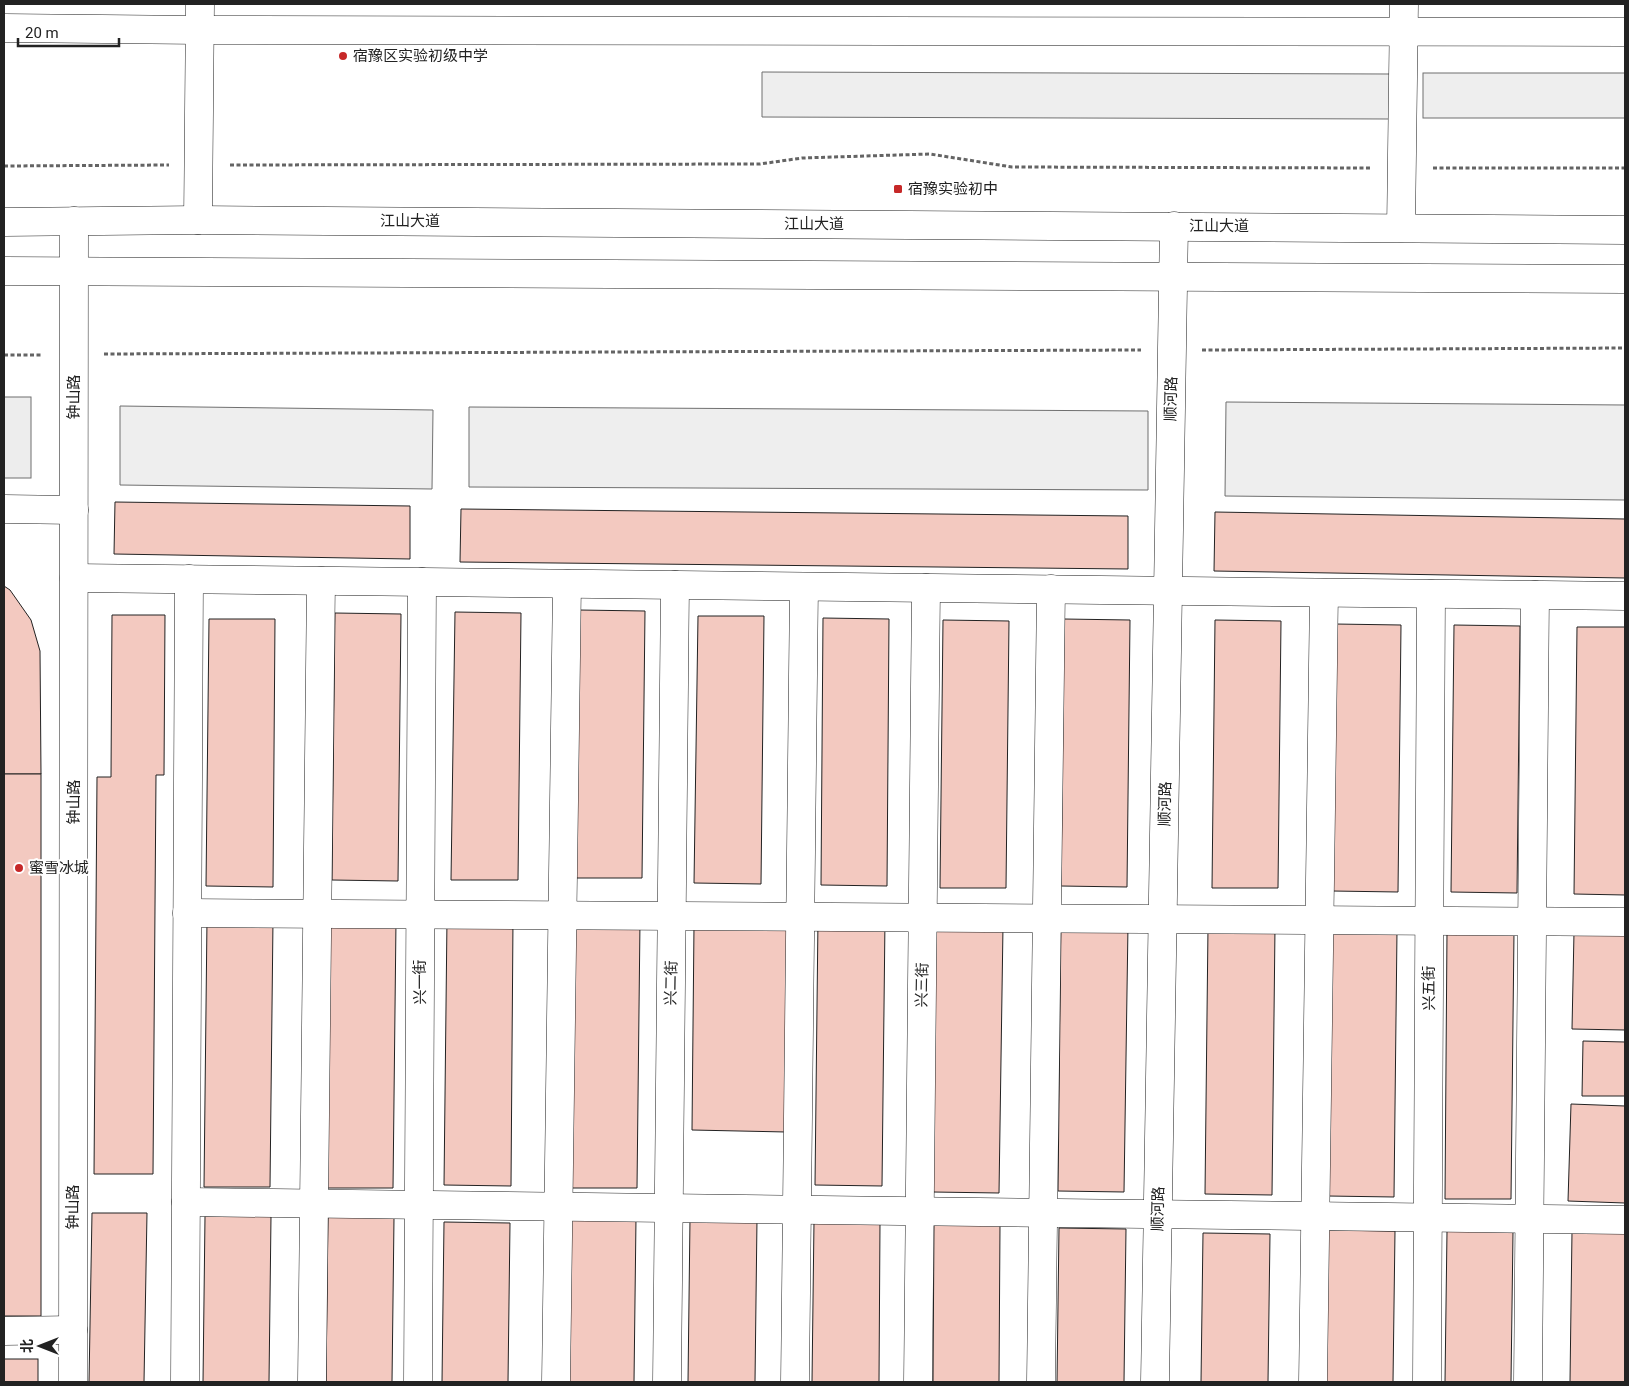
<svg xmlns="http://www.w3.org/2000/svg" width="1629" height="1386" font-family="Roboto,'Noto Sans SC',sans-serif">
<rect width="100%" height="100%" fill="#fff"/>
<g fill="#eee" stroke="#6f6f6f">
<path d="M762 72 1390 74V119L762 117Z"/>
<rect x="1423" y="73" width="202" height="45"/>
<path d="M1226 402 1625 405V500L1225 496Z"/>
<path d="M120 406 433 410 432 489 120 485Z"/>
<path d="M469 407 1148 411V490L469 487Z"/>
</g>
<rect fill="#ededed" stroke="#6f6f6f" x="4" y="397" width="27" height="81"/>
<g fill="#f3c9c0" stroke="#222">
<path d="M115 502 410 506V559L114 554Z"/>
<path d="M461 509 1128 516V569L460 562Z"/>
<path d="M1215 512 1625 519V578L1214 571Z"/>
<path d="M4 586 10 590 31 620 40 651 41 774H4Z"/>
<path d="M579 610 645 611 642 878H576Z"/>
<path d="M455 612 521 613 518 880H451Z"/>
<path d="M335 613 401 614 398 881 332 880Z"/>
<path d="M112 615H165L164 775H156L153 1174H94L97 777H111Z"/>
<path d="M698 616H764L761 884 694 883Z"/>
<path d="M823 618 889 619 887 886 821 885Z"/>
<path d="M209 619H275L273 887 206 886Z"/>
<path d="M1064 619 1130 620 1127 887 1061 886Z"/>
<path d="M943 620 1009 621 1006 888H940Z"/>
<path d="M1215 620 1281 621 1278 888H1212Z"/>
<path d="M1335 624 1401 625 1398 892 1332 891Z"/>
<path d="M1454 625 1520 626 1517 893 1451 892Z"/>
<path d="M1577 627H1625V895L1574 894Z"/>
<rect x="4" y="774" width="37" height="542"/>
<path d="M447 918 513 919 511 1186 444 1185Z"/>
<path d="M818 918 885 919 882 1186 815 1185Z"/>
<path d="M207 919 273 920 270 1187H204Z"/>
<path d="M330 920 396 921 393 1188H327Z"/>
<path d="M574 921H640L637 1188H571Z"/>
<path d="M1061 924 1128 925 1124 1192 1058 1191Z"/>
<path d="M694 925 789 926 786 1132 692 1130Z"/>
<path d="M936 925 1003 926 999 1193 933 1192Z"/>
<path d="M1208 927H1275L1272 1195 1205 1194Z"/>
<path d="M1331 929 1397 930 1394 1197 1328 1196Z"/>
<path d="M1447 931 1514 932 1511 1199H1445Z"/>
<path d="M1574 932 1625 933V1030L1572 1029Z"/>
<path d="M1583 1041 1625 1042V1096H1582Z"/>
<path d="M1571 1104 1625 1106V1203L1568 1201Z"/>
<path d="M92 1213H147L144 1382H89Z"/>
<path d="M205 1216H271L269 1382H203Z"/>
<path d="M328 1217 394 1218 392 1382H326Z"/>
<path d="M569 1218H636L634 1382H567Z"/>
<path d="M690 1218 757 1219 755 1382H688Z"/>
<path d="M814 1221 880 1222 879 1382H812Z"/>
<path d="M444 1222 510 1223 508 1382H442Z"/>
<path d="M934 1224H1000L999 1382H933Z"/>
<path d="M1059 1228 1126 1229 1124 1382H1057Z"/>
<path d="M1328 1230 1395 1231 1393 1382H1326Z"/>
<path d="M1447 1231 1513 1232 1511 1382H1445Z"/>
<path d="M1572 1231 1625 1232V1382H1570Z"/>
<path d="M1203 1233 1270 1234 1268 1382H1201Z"/>
<rect x="4" y="1359" width="34" height="23"/>
</g>
<g fill="none" stroke-linecap="round" stroke-linejoin="round">
<defs>
<g id="minor">
<path d="M4 28 200 30 1625 32"/>
<path d="M198 220 200 4"/>
<path d="M1401 228 1404 4"/>
<path d="M4 509 74 510"/>
<path d="M74 578 1625 596"/>
<path d="M187 913 1625 922"/>
<path d="M186 1202 1625 1220"/>
<path d="M4 1331 73 1330"/>
<path d="M73 1382 74 221"/>
<path d="M185 1382 189 579"/>
<path d="M312 1382 321 581"/>
<path d="M418 1382 422 582"/>
<path d="M556 1382 567 584"/>
<path d="M667 1382 675 585"/>
<path d="M795 1382 804 587"/>
<path d="M918 1382 926 588"/>
<path d="M1041 1382 1051 589"/>
<path d="M1155 1382 1174 226"/>
<path d="M1313 1382 1324 593"/>
<path d="M1427 1382 1431 594"/>
<path d="M1528 1382 1535 595"/>
</g>
<g id="major">
<path d="M4 222 198 220 1625 230"/>
<path d="M4 271 1625 279"/>
</g>
</defs>
<use href="#minor" stroke="#222" stroke-width="29"/>
<use href="#major" stroke="#222" stroke-width="29"/>
<g stroke="#646464" stroke-width="3" stroke-dasharray="4 2.5" stroke-linecap="butt">
<path d="M230 165 760 164 802 158 930 154 1012 167 1372 168"/>
<path d="M4 166 169 165"/>
<path d="M1433 168H1625"/>
<path d="M1202 350 1625 348"/>
<path d="M104 354 1141 350"/>
<path d="M4 355H43"/>
</g>
<use href="#minor" stroke="#fff" stroke-width="28"/>
<use href="#major" stroke="#fff" stroke-width="28"/>
</g>
<g fill="#c62828" stroke="#fff" stroke-width="2">
<circle cx="343" cy="56" r="5"/>
<rect x="893" y="184" width="10" height="10" rx="2.5"/>
<circle cx="19" cy="868" r="5"/>
</g>
<g text-anchor="middle" stroke-width="4" stroke-linejoin="round" paint-order="stroke">
<g font-size="15" fill="#222" stroke="#fff" text-anchor="start">
<text x="353" y="61">宿豫区实验初级中学</text>
<text x="908" y="194">宿豫实验初中</text>
<text x="29" y="873">蜜雪冰城</text>
</g>
<g font-size="15" fill="#222" stroke="#fff">
<text x="410" y="226">江山大道</text>
<text x="814" y="229">江山大道</text>
<text x="1219" y="231">江山大道</text>
<text transform="translate(74 397) rotate(-90)" y="5">钟山路</text>
<text transform="translate(1171 399) rotate(-89)" y="5">顺河路</text>
<text transform="translate(74 802) rotate(-90)" y="5">钟山路</text>
<text transform="translate(1165 804) rotate(-89)" y="5">顺河路</text>
<text transform="translate(420 982) rotate(-90)" y="5">兴一街</text>
<text transform="translate(671 983) rotate(-89)" y="5">兴二街</text>
<text transform="translate(922 985) rotate(-89)" y="5">兴三街</text>
<text transform="translate(1429 988) rotate(-90)" y="5">兴五街</text>
<text transform="translate(73 1207) rotate(-90)" y="5">钟山路</text>
<text transform="translate(1158 1209) rotate(-89)" y="5">顺河路</text>
</g>
</g>
<rect width="1629" height="1386" fill="none" stroke="#222222" stroke-width="10"/>
<g transform="translate(40 1346) rotate(270)" stroke="#ffffff" stroke-width="4" paint-order="stroke">
<path d="M0-4L9 19L0 12L-9 19Z" fill="#222222"/>
<text y="-8" font-size="14" font-weight="bold" text-anchor="middle" fill="#222222">北</text>
</g>
<path d="M18 38v8h101v-8" fill="none" stroke="#222222" stroke-width="2.5"/>
<text x="25" y="38" font-size="15" fill="#222222" stroke="#ffffff" stroke-width="4" paint-order="stroke">20 m</text>
</svg>
